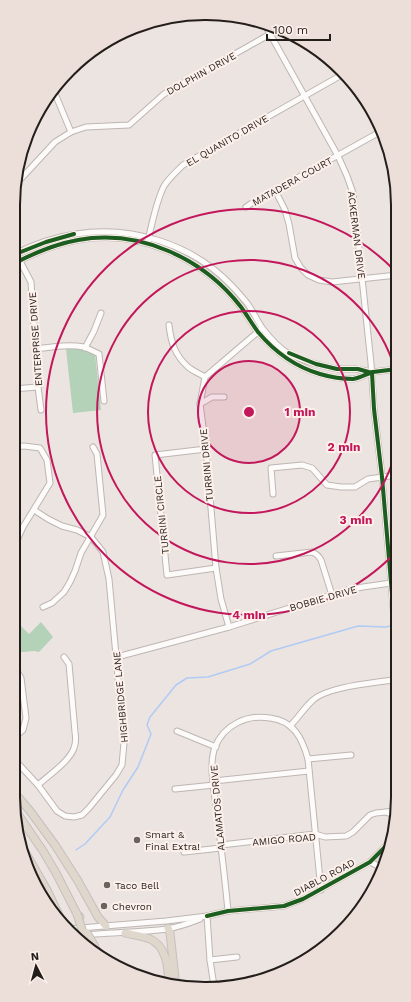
<svg xmlns="http://www.w3.org/2000/svg" width="411" height="1002" font-family="'Work Sans',sans-serif">
<rect width="100%" height="100%" fill="#ece4e0"/>
<g fill="#b3d2b8">
<path d="M71 348 87 350 95 354 101 410 73 413 66 349Z"/>
<path d="M13 605 15 606 18 623 29 634 41 622 53 637 39 652 34 651 13 653Z"/>
</g>
<g fill="none" stroke-linecap="round" stroke-linejoin="round">
<path stroke="#b0cbf4" stroke-width="1.5" d="M76 850 85 844 110 817 123 790 138 767 151 734 147 725 150 717 176 685 187 678 208 677 250 664 271 651 358 626 386 627 394 625"/>
<defs>
<g id="minor">
<path d="M264 23 338 156 347 176 353 193 371 363 374 409 382 477 394 617 398 641"/>
<path d="M53 93 56 96 71 132"/>
<path d="M17 183 55 142 71 132 86 127 129 125 164 94 279 29"/>
<path d="M275 190 285 210 289 224 295 258 301 268 308 275 319 280 332 282 397 275"/>
<path d="M246 207 252 203 378 133 382 132"/>
<path d="M148 241C152 223 156 202 164 186 169 178 176 172 183 165L338 77"/>
<path d="M13 248 31 282 38 387 41 410"/>
<path d="M13 255C32 245 54 237 76 234 131 225 192 244 231 285 236 290 242 297 247 303 253 311 257 321 263 329 270 338 279 348 289 354 301 360 325 367 338 369 344 369 350 369 356 369 361 370 366 371 371 372"/>
<path d="M13 264C34 253 55 244 78 240 140 229 203 258 241 307 247 315 252 324 258 332 274 351 296 367 320 374 330 377 342 379 353 379 360 378 366 374 373 372 381 371 389 370 397 369"/>
<path d="M169 325C171 343 175 355 188 367 193 371 200 374 205 377"/>
<path d="M85 348 94 331 101 313"/>
<path d="M35 349C51 347 68 344 84 347 89 349 95 352 99 354L104 401"/>
<path d="M13 389 38 387"/>
<path d="M200 404 212 397H224"/>
<path d="M13 447 24 446 40 448 47 460 50 483 23 527 13 549"/>
<path d="M206 449 155 455 167 575 216 568"/>
<path d="M273 494 271 468 302 465 312 468 327 485 341 487H355L368 479 397 475"/>
<path d="M276 556 312 552C317 554 319 556 321 560L332 595"/>
<path d="M43 607 52 603 64 592 70 582 75 571 81 553 103 515 97 454 93 447"/>
<path d="M229 627 221 599 216 568 206 449 200 404 205 377 260 330"/>
<path d="M117 657 229 627 347 590 363 587 391 583"/>
<path d="M290 726C298 718 305 707 313 700 328 686 377 683 398 679"/>
<path d="M177 731 216 747"/>
<path d="M13 739 23 730 26 718 21 678 17 671"/>
<path d="M13 758 38 785 57 811 65 816 74 817 82 815 89 808 116 775 122 765 124 743 109 579 103 552 91 537 77 530 62 526 48 519 34 510"/>
<path d="M308 759 351 755"/>
<path d="M214 781 309 771"/>
<path d="M38 785C49 775 69 762 74 748 76 743 76 738 75 732L69 664 64 657"/>
<path d="M175 789 214 785"/>
<path d="M386 812 391 814 394 818"/>
<path d="M221 845 315 834 325 837 346 836 353 832 370 815 376 813 396 811"/>
<path d="M184 852 221 848"/>
<path d="M370 862 382 868"/>
<path d="M228 911C225 879 221 846 217 814 215 794 208 766 215 747 224 725 247 714 270 718 294 721 302 738 308 759L321 890"/>
<path d="M207 916 210 960 214 986"/>
<path d="M68 929 166 921 207 916 228 911 284 906 303 899 370 862 382 850 391 840"/>
<path d="M76 936C106 932 137 933 167 929 178 927 190 923 200 919"/>
<path d="M210 960 237 957"/>
</g>
<g id="highway">
<path d="M13 791 30 811 55 845 78 881 98 917 106 926"/>
<path d="M15 810 43 851 56 873 77 914 80 917"/>
<path d="M21 845 47 890 64 926"/>
<path d="M168 928 170 933 175 978 174 985"/>
<path d="M125 933C133 935 142 936 150 939 166 946 169 967 168 983"/>
<path d="M94 945 98 954"/>
</g>
</defs>
<use href="#minor" stroke="#bdb6b3" stroke-width="7"/>
<use href="#highway" stroke="#c4c0be" stroke-width="9"/>
<use href="#minor" stroke="#fcfbfa" stroke-width="5"/>
<use href="#highway" stroke="#dfd7cc" stroke-width="7"/>
<defs>
<g id="highway-bridge">
<path d="M77 914 87 945"/>
<path d="M87 933 94 945"/>
</g>
</defs>
<use href="#highway-bridge" stroke="#c4c0be" stroke-width="9" stroke-linecap="butt"/>
<use href="#highway-bridge" stroke="#dfd7cc" stroke-width="7"/>
<defs>
<g id="cycleway">
<path d="M13 255 46 242 74 234"/>
<path d="M13 264C34 253 55 244 78 240 140 229 203 258 241 307 247 315 252 324 258 332 274 351 296 367 320 374 330 377 342 379 353 379 360 378 366 374 373 372 381 371 389 370 397 369"/>
<path d="M289 353 316 364 337 369H358L372 373"/>
<path d="M372 373 374 409 382 477 394 617 398 641"/>
<path d="M207 916 228 911 284 906 303 899 370 862 382 850 391 840"/>
</g>
</defs>
<use href="#cycleway" stroke="#fdf0ea" stroke-width="6"/>
<use href="#cycleway" stroke="#1b5e20" stroke-width="4"/>
</g>
<circle cx="249" cy="412" r="51" fill="#c2185b" fill-opacity=".12"/>
<g fill="none" stroke="#c2185b" stroke-width="2">
<circle cx="249" cy="412" r="51"/>
<circle cx="249" cy="412" r="101"/>
<path d="M397 447A152 152 0 1 1 397 377"/>
<path d="M396 552A203 203 0 1 1 396 272"/>
</g>
<g fill="#6a6360" stroke="#fdf0ea" stroke-width="1.5">
<circle cx="137" cy="840" r="4"/>
<circle cx="107" cy="885" r="4"/>
<circle cx="104" cy="906" r="4"/>
</g>
<g text-anchor="middle" stroke-width="4" stroke-linejoin="round" paint-order="stroke">
<g font-size="10" fill="#241e1b" stroke="#fdf0ea">
<text transform="translate(201 73) rotate(-29)" y="4">DOLPHIN DRIVE</text>
<text transform="translate(227 140) rotate(-30)" y="4">EL QUANITO DRIVE</text>
<text transform="translate(292 181) rotate(-29)" y="4">MATADERA COURT</text>
<text transform="translate(357 235) rotate(83)" y="4">ACKERMAN DRIVE</text>
<text transform="translate(35 339) rotate(-94)" y="4">ENTERPRISE DRIVE</text>
<text transform="translate(206 465) rotate(-95)" y="4">TURRINI DRIVE</text>
<text transform="translate(161 515) rotate(-96)" y="4">TURRINI CIRCLE</text>
<text transform="translate(323 598) rotate(-16)" y="4">BOBBIE DRIVE</text>
<text transform="translate(120 697) rotate(-95)" y="4">HIGHBRIDGE LANE</text>
<text transform="translate(217 808) rotate(-95)" y="4">ALAMATOS DRIVE</text>
<text transform="translate(284 839) rotate(-5)" y="4">AMIGO ROAD</text>
<text transform="translate(324 877) rotate(-28)" y="4">DIABLO ROAD</text>
</g>
<g font-size="10" fill="#241e1b" stroke="#fdf0ea" text-anchor="start">
<text x="145" y="838">Smart &amp;<tspan x="145" dy="12">Final Extra!</tspan></text>
<text x="115" y="889">Taco Bell</text>
<text x="112" y="910">Chevron</text>
</g>
</g>
<path d="M0 0H411V1002H0ZM205 20H206A185 185 0 0 1 391 205V797A185 185 0 0 1 206 982H205A185 185 0 0 1 20 797V205A185 185 0 0 1 205 20Z" fill="#ecdfd9" fill-rule="evenodd"/>
<path fill="none" stroke="#241e1b" stroke-width="2" d="M205 20H206A185 185 0 0 1 391 205V797A185 185 0 0 1 206 982H205A185 185 0 0 1 20 797V205A185 185 0 0 1 205 20Z"/>
<circle cx="249" cy="412" r="6" fill="#c2185b" stroke="#fdf0ea" stroke-width="2"/>
<g font-size="12" text-anchor="middle" font-weight="bold" fill="#c2185b" stroke="#fdf0ea" stroke-width="4" stroke-linejoin="round" paint-order="stroke">
<text x="300" y="416">1 min</text>
<text x="344" y="451">2 min</text>
<text x="356" y="524">3 min</text>
<text x="249" y="619">4 min</text>
</g>
<g transform="translate(36 966) rotate(354)" stroke="#fdf0ea" stroke-width="3" paint-order="stroke">
<path d="M0-3L7 15L0 10L-7 15Z" fill="#241e1b"/>
<text y="-6" font-size="11" font-weight="bold" text-anchor="middle" fill="#241e1b">N</text>
</g>
<path d="M267 34v6h63v-6" fill="none" stroke="#241e1b" stroke-width="2"/>
<text x="273" y="34" font-size="12" fill="#241e1b" stroke="#fdf0ea" stroke-width="3" paint-order="stroke">100 m</text>
</svg>
